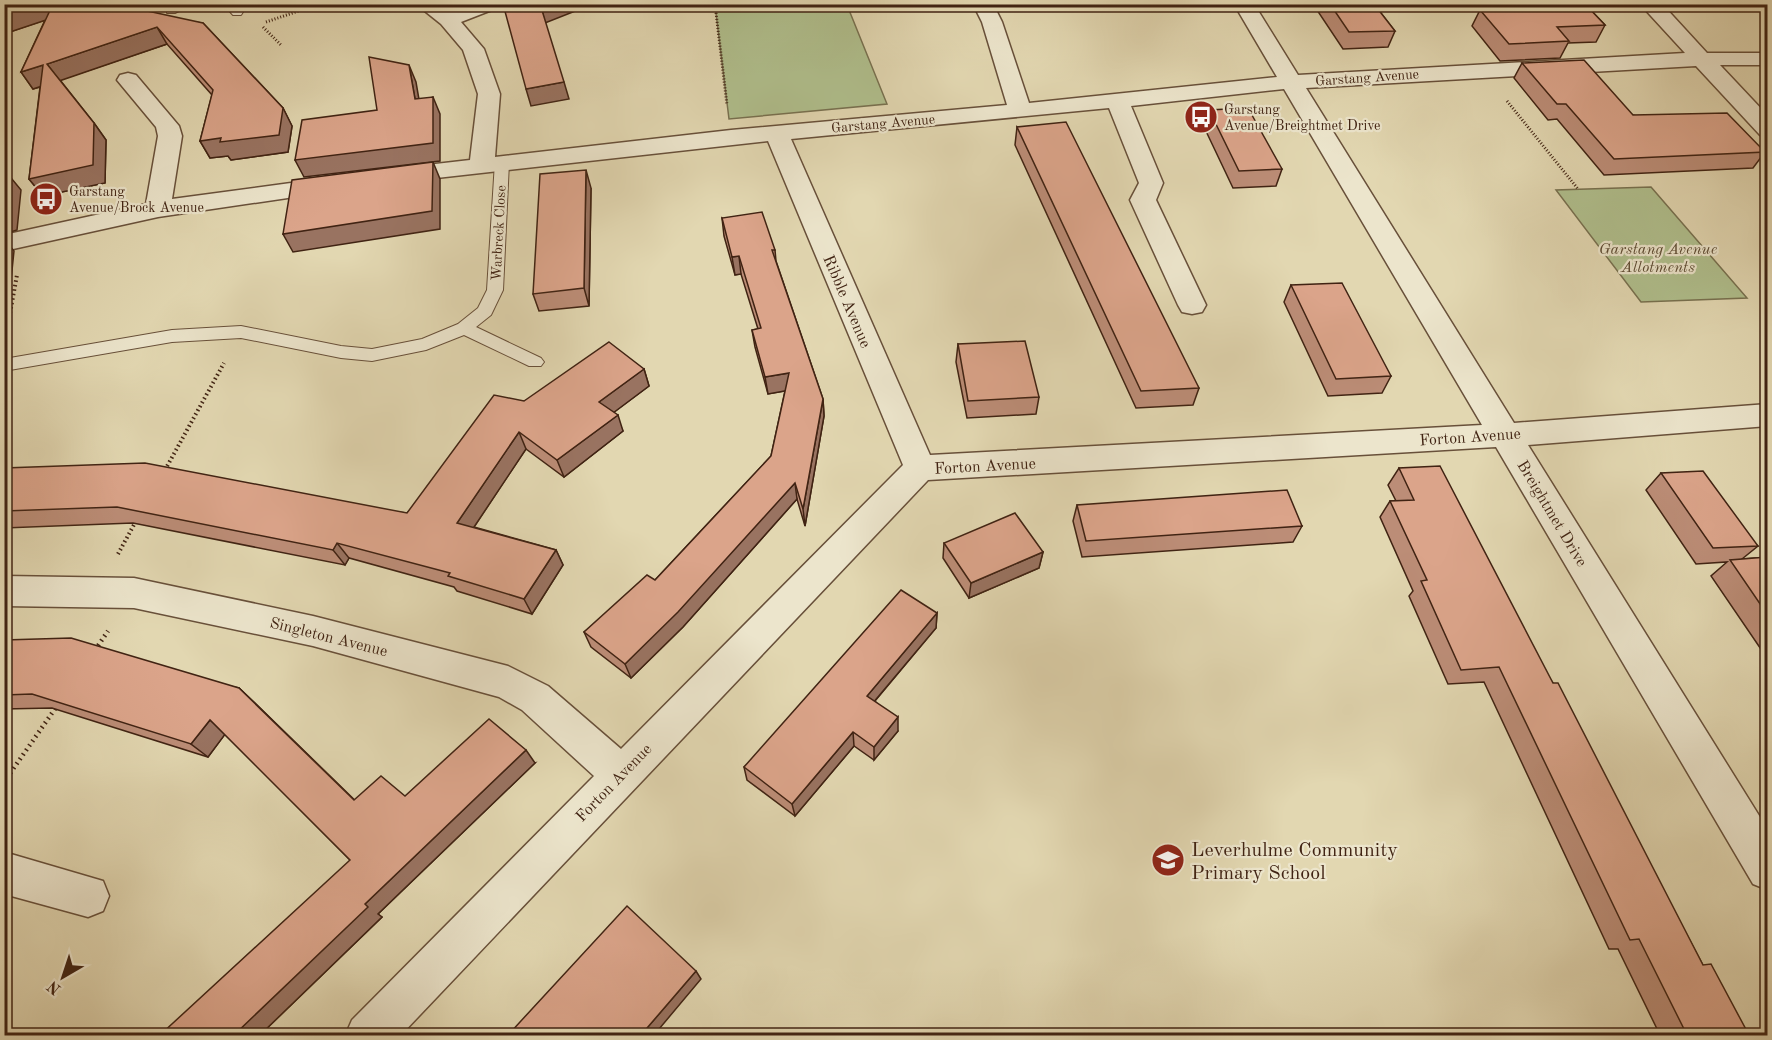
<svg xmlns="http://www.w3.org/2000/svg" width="1772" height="1040" font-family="'Old Standard TT',serif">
<rect width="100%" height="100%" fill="#e2d7b1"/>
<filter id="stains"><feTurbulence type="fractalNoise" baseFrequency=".00333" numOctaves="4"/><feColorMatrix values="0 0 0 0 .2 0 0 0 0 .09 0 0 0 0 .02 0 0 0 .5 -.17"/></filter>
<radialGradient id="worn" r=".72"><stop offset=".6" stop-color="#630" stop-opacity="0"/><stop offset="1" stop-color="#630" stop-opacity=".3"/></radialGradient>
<g fill="#b0bf8d" stroke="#787150" stroke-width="1.5">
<path d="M715 5H847L887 104 729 119Z"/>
<path d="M1651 187 1747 298 1641 302 1556 190Z"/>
</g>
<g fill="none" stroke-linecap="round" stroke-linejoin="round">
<defs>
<g id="service">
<path d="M174 4H192L175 13H167V7Z"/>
<path d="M223 4H236L243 12 241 15H233Z"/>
<path d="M502 158 509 162 503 290 491 315 476 327 541 358 544 362 541 366H529L464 335 426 350 372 361 341 358 241 338 172 342 4 371V359L172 330 241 326 341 346 372 349 422 339 458 324 478 308 487 290 495 162Z"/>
</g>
<g id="minor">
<path d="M416 4H440L450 12 470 4H500L497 8 461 22 484 49 500 94 495 157 731 130 1007 105 982 22 973 4H993L1002 22 1029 103 1277 77 1234 4H1254L1298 75 1685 53 1640 4H1662L1707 53H1768V65H1720L1768 116V137L1760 135 1696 66 1306 88 1514 423 1768 404V426L1528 445 1768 830V890L1753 884 1496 447 928 480 400 1036H345L352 1020 594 776 522 710 499 697 313 646 134 608 4 606V576L134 578 313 616 508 666 548 686 621 749 903 465 768 141 392 183 383 181 380 176 383 171 392 169 470 160 478 94 463 50 441 24ZM1284 89 1482 425 930 455 791 139 1109 108 1139 183 1130 200 1178 305 1182 312 1192 314 1202 312 1206 305 1156 200 1163 183 1131 106Z"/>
<path d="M128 73 136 75 179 126 182 136 172 199 335 177 344 179 347 184 344 189 335 191 158 217 4 251V235L146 204 158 136 156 127 117 80 120 75Z"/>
<path d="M4 852 103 881 109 896 103 911 88 917 4 894Z"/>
</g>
</defs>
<use href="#service" stroke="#68503a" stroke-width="2"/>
<use href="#minor" stroke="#68503a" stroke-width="3"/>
<g stroke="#402313" stroke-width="3" stroke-dasharray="1 2" stroke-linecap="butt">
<path d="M715 4 727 105"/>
<path d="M266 22 319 4"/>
<path d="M263 27 281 45"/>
<path d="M1507 101 1578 189"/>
</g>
<g stroke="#402313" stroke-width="4" stroke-dasharray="1.5 3" stroke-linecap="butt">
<path d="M6 335 17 275"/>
<path d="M165 470 224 363"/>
<path d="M118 554 136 521"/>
</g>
<g stroke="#402313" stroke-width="4.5" stroke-dasharray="1.5 4" stroke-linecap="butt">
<path d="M95 650 108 631"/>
<path d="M4 782 57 706"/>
</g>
<use href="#service" fill="#ece5cc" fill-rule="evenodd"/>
<use href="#minor" fill="#ece5cc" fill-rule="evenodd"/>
</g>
<g fill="#bc8d77" stroke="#402313" stroke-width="1.5">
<path d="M4 4 203 23 283 108 292 126 288 152 231 160 228 156 210 158 200 141 212 95 167 44 60 80 94 123 106 140 105 183 43 196 29 179 40 87 33 89 21 72 45 20 4 34Z"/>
<path d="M1313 4H1374L1395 31 1388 47 1343 49Z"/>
<path d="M1496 4H1585L1605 25 1596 42 1568 43 1560 58 1500 61 1472 26 1480 10 1499 9Z"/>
<path d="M1522 63 1633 115 1765 152 1753 168 1604 175 1557 119 1548 120 1514 78Z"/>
<path d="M1209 110 1282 169 1276 186 1233 188 1204 127Z"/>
<path d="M1017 127 1199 388 1193 405 1136 408 1015 145Z"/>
<path d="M591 188 589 306 539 311 533 294Z"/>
<path d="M722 218 775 250 776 261 823 399 824 416 805 526 797 499 683 627 631 678 591 647 584 632 655 580 771 456 785 391 768 394 755 347 752 330 758 329 741 274 735 275 724 236Z"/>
<path d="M1291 285 1391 376 1382 393 1328 396 1284 302Z"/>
<path d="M958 344 1039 397 1036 414 967 418 956 362Z"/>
<path d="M644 369 649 386 614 412 623 431 564 477 526 449 474 527 556 550 563 565 532 614 457 591 454 587 349 558 345 565 133 523 4 528V468L407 513 524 401Z"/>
<path d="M1399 468 1553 683 1703 965 1749 1035H1660L1618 949H1609L1484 682 1448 684 1409 596 1413 591 1380 517 1390 501H1396L1388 485Z"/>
<path d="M1661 473 1758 546 1742 559 1767 557V658L1711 576 1727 562 1696 564 1646 490Z"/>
<path d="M1077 505 1302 526 1293 542 1082 557 1073 521Z"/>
<path d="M944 543 1043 552 1039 568 969 598 943 558Z"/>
<path d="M937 613 936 628 875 701 898 731 874 760 854 746 795 816 747 780 744 767Z"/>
<path d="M4 640 239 688 354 800 405 796 535 763 378 914 382 917 260 1035 350 860 225 734 208 757 52 708 4 709Z"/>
</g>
<g fill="#997361" stroke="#402313" stroke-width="1.5">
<path d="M32 4H61L67 13 4 34V13Z"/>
<path d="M546 4H593L545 23 541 7Z"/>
<path d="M157 27 167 44 59 81 47 64Z"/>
<path d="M43 65 54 82 33 89 21 72Z"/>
<path d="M409 65 416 82 422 117 415 99Z"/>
<path d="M564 82 569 99 531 106 526 89Z"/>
<path d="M433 97 440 114V161L304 177 295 160Z"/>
<path d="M283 108 292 126 288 152 231 160 228 156 210 158 200 141Z"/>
<path d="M94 123 106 140 105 183 43 196 29 179Z"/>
<path d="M433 162 440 179V229L293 252 283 234Z"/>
<path d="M586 170 591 188 589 306 584 288Z"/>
<path d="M7 173 21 190 17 230 4 234V192Z"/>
<path d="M4 239 14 251 8 309 4 310Z"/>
<path d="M739 256 741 274 735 275 732 257Z"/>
<path d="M644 369 649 386 605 419 599 402Z"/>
<path d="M789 373 790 390 768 394 765 377Z"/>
<path d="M823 399 824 416 805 526 803 509Z"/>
<path d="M618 415 623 431 564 477 557 460Z"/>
<path d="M519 432 526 449 466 539 457 523Z"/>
<path d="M795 483 797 499 683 627 631 678 625 664Z"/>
<path d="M337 543 349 558 345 565 333 550Z"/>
<path d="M556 550 563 565 532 614 524 599Z"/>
<path d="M1043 552 1039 568 969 598 971 583Z"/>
<path d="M937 613 936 628 867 710V696Z"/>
<path d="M239 688 254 702 367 812 354 800Z"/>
<path d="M898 717V731L874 760V747Z"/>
<path d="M210 720 226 733 208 757 191 744Z"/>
<path d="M853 732 854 746 795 816 792 804Z"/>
<path d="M526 750 535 763 378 914 382 917 260 1035H234L365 904Z"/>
<path d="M696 971 701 979 654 1035H641Z"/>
</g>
<g fill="#dba48a" stroke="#402313" stroke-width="1.5">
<path d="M4 4H32L4 13Z"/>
<path d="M53 4H115L203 23 283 108 279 135 220 142 221 138 200 141 213 90 157 27 47 64 94 123 93 165 29 179 43 65 21 72Z"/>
<path d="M503 4H546L541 7 564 82 526 89Z"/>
<path d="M1330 4H1374L1395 31 1349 32Z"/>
<path d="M1517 4H1585L1605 25 1557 27 1569 41 1509 44 1480 10 1520 8Z"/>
<path d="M369 57 409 65 415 99 433 97V143L295 160 302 120 377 110Z"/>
<path d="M1584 60 1633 115 1727 113 1765 152 1614 159 1566 104H1557L1522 63Z"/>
<path d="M1248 108 1282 169 1239 171 1209 110Z"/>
<path d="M1066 122 1199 388 1141 391 1017 127Z"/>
<path d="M433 162 432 211 283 234 292 180Z"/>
<path d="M586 170 584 288 533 294 540 174Z"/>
<path d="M4 173H7L4 192Z"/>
<path d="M762 212 775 250H772L823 399 803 509 795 483 678 612 625 664 584 632 647 575 655 580 771 456 789 373 765 377 752 330 761 328 739 256 732 257 722 218Z"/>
<path d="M1342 283 1391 376 1336 379 1291 285Z"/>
<path d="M1025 341 1039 397 968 401 958 344Z"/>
<path d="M609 342 644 369 599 402 618 415 557 460 519 432 457 523 556 550 524 599 448 576 450 573 337 543 333 550 117 507 4 511V468L145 463 407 513 494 395 524 401Z"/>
<path d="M1440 466 1553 683H1558L1703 965 1711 964 1749 1035H1687L1639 939 1630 940 1499 667 1461 670 1421 581 1427 580 1390 501 1414 500 1399 468Z"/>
<path d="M1703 471 1758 546 1713 548 1661 473Z"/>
<path d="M1287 490 1302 526 1086 541 1077 505Z"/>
<path d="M1015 513 1043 552 971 583 944 543Z"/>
<path d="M1767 557V614L1730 560Z"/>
<path d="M901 590 937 613 867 696 898 717 874 747 853 732 792 804 744 767Z"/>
<path d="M71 638 239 688 354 800 381 776 405 796 489 719 526 750 365 904 368 907 234 1035H160L350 860 210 720 191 744 32 694 4 695V640Z"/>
<path d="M627 906 696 971 641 1035H508Z"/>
</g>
<defs>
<symbol id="bus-disc" viewBox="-11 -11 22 22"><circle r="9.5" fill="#8f2418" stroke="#ece5cc"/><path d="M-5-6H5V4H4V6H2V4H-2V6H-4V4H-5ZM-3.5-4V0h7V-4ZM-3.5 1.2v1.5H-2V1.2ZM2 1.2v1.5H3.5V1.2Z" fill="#fff"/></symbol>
<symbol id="school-disc" viewBox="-11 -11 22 22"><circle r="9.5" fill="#8f2418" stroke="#ece5cc"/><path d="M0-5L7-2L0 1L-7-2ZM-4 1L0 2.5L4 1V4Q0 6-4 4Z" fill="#fff"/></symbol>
</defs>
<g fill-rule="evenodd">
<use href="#bus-disc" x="1182" y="98" width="38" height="38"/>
<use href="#bus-disc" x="27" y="180" width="38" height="38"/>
<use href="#school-disc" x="1149" y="841" width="38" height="38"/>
</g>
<g text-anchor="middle" stroke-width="4.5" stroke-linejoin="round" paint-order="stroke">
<g font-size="14" fill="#402313" stroke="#ece5cc">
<text transform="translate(1367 77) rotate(-4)" y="5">Garstang Avenue</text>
<text transform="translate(883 123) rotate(-5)" y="5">Garstang Avenue</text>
<text transform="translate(498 233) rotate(-87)" y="5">Warbreck Close</text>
</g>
<g font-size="14" fill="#402313" stroke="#ece5cc" text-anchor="start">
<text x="1224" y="114">Garstang<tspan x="1224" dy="16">Avenue/Breightmet Drive</tspan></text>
<text x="69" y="196">Garstang<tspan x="69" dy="16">Avenue/Brock Avenue</tspan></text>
</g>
<g font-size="16" font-style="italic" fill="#5c4a32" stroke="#ece5cc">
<text x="1658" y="254">Garstang Avenue<tspan x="1658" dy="18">Allotments</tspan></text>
</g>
<g font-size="16" fill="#402313" stroke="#ece5cc">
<text transform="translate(848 301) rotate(67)" y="6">Ribble Avenue</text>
<text transform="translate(1470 436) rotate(-4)" y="6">Forton Avenue</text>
<text transform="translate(985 465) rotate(-3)" y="6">Forton Avenue</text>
<text transform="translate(1553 513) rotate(59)" y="6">Breightmet Drive</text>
<text transform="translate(329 636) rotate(14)" y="6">Singleton Avenue</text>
<text transform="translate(613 782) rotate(-46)" y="6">Forton Avenue</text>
</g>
<g font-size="20" fill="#402313" stroke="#ece5cc" text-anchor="start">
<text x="1191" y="856">Leverhulme Community<tspan x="1191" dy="23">Primary School</tspan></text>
</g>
</g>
<rect width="1772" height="1040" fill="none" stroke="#e2d7b1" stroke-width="24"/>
<rect x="6" y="6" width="1760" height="1028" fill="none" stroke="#402313" stroke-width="3"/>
<rect x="12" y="12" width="1748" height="1016" fill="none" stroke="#402313" stroke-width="1.5"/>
<g transform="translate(63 977) rotate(219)" stroke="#ece5cc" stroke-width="4.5" paint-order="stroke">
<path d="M0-4.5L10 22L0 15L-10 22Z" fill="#402313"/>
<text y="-9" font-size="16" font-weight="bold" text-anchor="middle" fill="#402313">N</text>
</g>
<rect width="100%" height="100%" filter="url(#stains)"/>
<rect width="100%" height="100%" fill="url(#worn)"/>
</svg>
